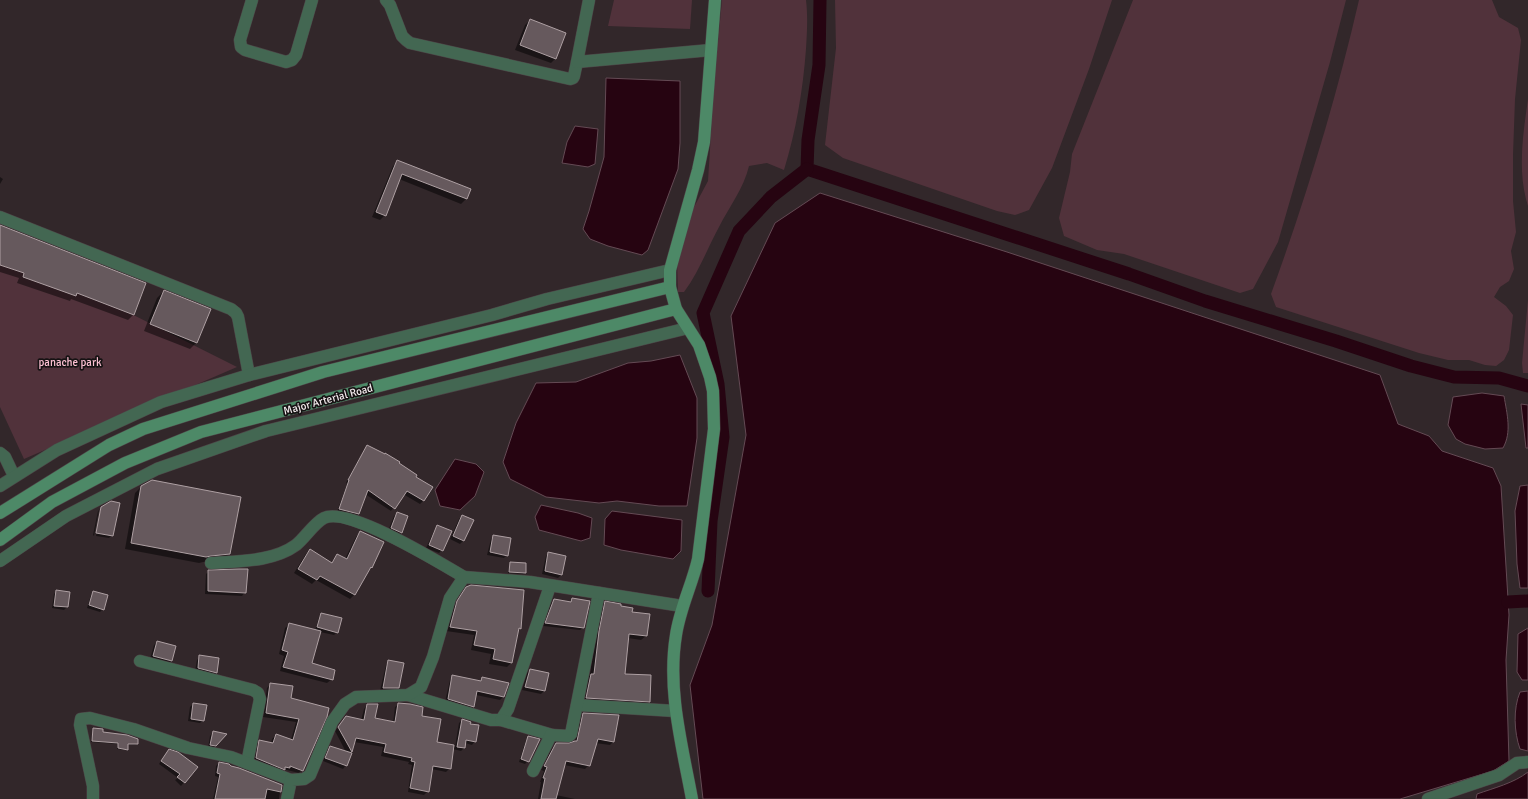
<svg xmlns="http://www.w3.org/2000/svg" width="1528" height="799" font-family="Signika,sans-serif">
<rect width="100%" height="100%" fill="#32272a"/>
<g fill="#51323b">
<path d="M614 0H692L690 29 608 26Z"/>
<path d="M722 0H806C808 17 807 32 806 49 803 90 796 131 784 170L767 163 749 166C744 188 729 207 719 227 707 249 699 272 684 292H678L677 260 693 209 708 181 714 85Z"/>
<path d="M835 0H1112L1089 69 1052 168 1029 210 1015 215 997 211 843 158 825 145 836 48Z"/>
<path d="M1133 0H1346L1330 62 1278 242 1253 289 1240 293 1124 254 1097 250 1064 236 1059 218 1070 172 1072 154Z"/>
<path d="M1359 0H1492L1499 17 1518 28 1521 40 1515 99 1513 155V201L1516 232 1511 251 1514 269 1509 281 1500 287 1494 297 1506 306 1513 315 1509 350 1504 360 1496 366 1485 365 1469 360H1448L1419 353 1276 307 1271 294C1306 198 1336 100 1359 0Z"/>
<path d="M1528 99V206C1517 172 1523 134 1528 99Z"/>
<path d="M0 248 237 367 24 459 0 407Z"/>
<path d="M1528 300V373H1523L1522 363Z"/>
</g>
<g fill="#260411" stroke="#644a54">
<path d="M606 78 680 81V143L678 169 648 250 642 255 608 246 590 239 583 229 589 211 604 157Z"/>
<path d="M575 126 598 129 595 164 588 167 562 163 567 142Z"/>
<path d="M820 193 1007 252 1380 375 1398 424 1429 436 1442 451 1493 468 1501 486 1509 615 1506 660 1509 761 1493 771 1400 799H703L690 685 712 625 746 435 731 316 775 223Z"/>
<path d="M680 355 697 398V438L687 506H659L617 501 599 503 546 497 510 479 503 462 516 423 536 383 576 382 628 363 651 361Z"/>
<path d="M1482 393 1504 396C1507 414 1512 432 1503 448L1485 449 1465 444 1456 439 1448 425 1453 397Z"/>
<path d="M1521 404 1528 405V448H1526Z"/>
<path d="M455 459 476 464 484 472 475 496 460 510 440 506 435 490Z"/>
<path d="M1528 485V588H1520L1517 564 1515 511 1520 486Z"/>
<path d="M541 505 578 513 592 518 590 538 581 541 539 530 535 517Z"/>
<path d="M612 511 682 520 681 551 673 559 621 550 604 545 605 519Z"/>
<path d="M1528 628V680H1522L1517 672 1518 634Z"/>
<path d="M1528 691V751L1520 749C1514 732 1513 709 1520 692Z"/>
<path d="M1528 772V799H1476L1477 794C1494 788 1514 783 1528 772Z"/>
</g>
<g fill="#0007">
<path d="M530 20 556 58 551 63 515 50 525 25Z"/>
<path d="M398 161 470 189 466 199 461 204 399 179 385 215 380 220 372 217 393 166Z"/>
<path d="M0 177 3 179 0 184Z"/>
<path d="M0 226 133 315 128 320 71 299 70 301 17 283 19 278 0 272Z"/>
<path d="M164 291 197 342 190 349 144 331 157 298Z"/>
<path d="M364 450 397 464 414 477 431 487 423 501 420 504 403 494 391 511 365 494 358 514 355 517 337 512 347 484 346 483Z"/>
<path d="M142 486 229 554 222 561 203 562 199 563 125 549 135 493Z"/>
<path d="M101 508 112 535 109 538 96 536Z"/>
<path d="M99 510 94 536 93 535 98 511Z"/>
<path d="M397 513 401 533 398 536 388 531 394 516Z"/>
<path d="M462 516 464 540 460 544 450 539 459 519Z"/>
<path d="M438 526 442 550 439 553 426 548 435 529Z"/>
<path d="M360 532 371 567 368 570 355 594 350 599 316 580 312 584 294 573 306 554 310 550 331 563 337 555 345 559 356 537Z"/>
<path d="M494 536 507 555 504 558 487 555 491 539Z"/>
<path d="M549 553 561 575 558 578 542 574 546 556Z"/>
<path d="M510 563 525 572 523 574 508 573Z"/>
<path d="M209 571 245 592 242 596 205 594 206 574Z"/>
<path d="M467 588 520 628 518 631 511 663 507 667 489 664 491 654 471 650 474 635 446 631 453 607Z"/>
<path d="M57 591 67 607 64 610 52 608 54 594Z"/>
<path d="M94 592 103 609 100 612 87 608 91 595Z"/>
<path d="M572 599 584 627 580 630 543 626 551 603 554 600 569 602Z"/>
<path d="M605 602 631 612 649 615 646 636 641 640 628 638 624 675 649 702 645 706 582 702 587 679 590 675 595 636 601 607Z"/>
<path d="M322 614 337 632 334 635 320 632 311 664 332 679 327 683 280 671 284 656 279 654 285 628 290 624 315 631 319 617Z"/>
<path d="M157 642 175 647 171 661 168 664 150 659 154 645Z"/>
<path d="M200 656 216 673 213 676 195 671 197 660Z"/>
<path d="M389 661 398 687 394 691H380L386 665Z"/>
<path d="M530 670 547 674 544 691 541 694 522 690 527 673Z"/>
<path d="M453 676 479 681 483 678 508 684 503 697 500 700 476 695 473 707 470 710 445 702 450 680Z"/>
<path d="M271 684 290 699 328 709 303 769 299 773 287 770H283L280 773 253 762 256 744 260 741 271 744 272 739 276 735 291 740 296 722 263 717 267 688Z"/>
<path d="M193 704 203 720 200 723 188 721 190 707Z"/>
<path d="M399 704 421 716 436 742 455 747 459 723 462 720 475 741 472 745 465 743 464 748 461 751 453 749 450 768 446 772 432 769 428 791 424 795 408 792 412 765 408 764 409 762 381 756 383 747 354 742 346 765 343 769 323 761 327 750 331 747 346 752 335 731 346 717 361 721 364 709 367 705 374 719 393 723 395 707Z"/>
<path d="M583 714 614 741 610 745 595 743 589 765 585 769 564 765 556 795 575 799H538L541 782H540L544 771 541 770 552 748 556 744H569L575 742 579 718Z"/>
<path d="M93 729 102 733 137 744 135 745H127L125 750 117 749 118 744 91 742Z"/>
<path d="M213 732 216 746 212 749 208 748 210 736Z"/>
<path d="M529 737 528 761 525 764 519 762 526 740Z"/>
<path d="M166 754 197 767 181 786 175 780 178 778 159 764Z"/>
<path d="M219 763 281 785 279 799H213L218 777 215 776 216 766Z"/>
</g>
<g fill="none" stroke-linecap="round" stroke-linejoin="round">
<g stroke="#260411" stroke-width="13">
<path d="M820 0 819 65 808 140 807 169 1129 274 1205 301 1336 341 1411 366 1454 377 1499 378 1528 386"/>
<path d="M708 591 711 521 723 437 718 384 703 313 739 231 771 197 807 169"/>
<path d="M1508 602 1528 601"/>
</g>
</g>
<g fill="#66595d" stroke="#aea0a3">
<path d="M530 19 566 33 556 59 520 45Z"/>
<path d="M397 160 471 189 467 199 402 174 386 216 376 212Z"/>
<path d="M0 225 146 283 134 315 77 293 76 296 23 277 24 273 0 265Z"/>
<path d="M164 290 211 309 197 343 150 324Z"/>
<path d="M367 445 385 454V453L400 462 399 463 417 475 416 477 433 487 424 501 407 491 395 509 368 490 359 514 339 509 349 480H348Z"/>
<path d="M152 480 241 497 230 554 211 556 206 557 131 543 141 486Z"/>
<path d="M111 501 120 503 113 536 96 533 101 507Z"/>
<path d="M397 512 408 516 402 533 391 528Z"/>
<path d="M462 515 474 520 464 541 453 536Z"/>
<path d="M437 525 452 531 443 551 429 545Z"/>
<path d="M360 531 384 542 372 568 371 567 355 595 320 576 317 580 298 569 310 549 332 563 337 554 347 559Z"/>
<path d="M493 535 511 538 508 556 490 552Z"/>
<path d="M548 552 566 556 562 575 545 571Z"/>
<path d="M510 562 526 563V573L509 572Z"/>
<path d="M239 569H248L246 593 208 591V570Z"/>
<path d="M471 585 524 590 521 629 519 628 512 663 493 659 495 649 474 645 477 631 450 627 457 601 466 587Z"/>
<path d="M56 590 70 592 68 607 54 606Z"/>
<path d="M93 591 108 595 104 610 89 605Z"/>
<path d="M572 598 590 601 584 628 545 623 554 599 571 602Z"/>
<path d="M605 601 621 604V606L633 608 632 612 650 614 647 636 629 634 625 674 651 675 650 702 586 698 591 674H594L599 631Z"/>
<path d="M321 613 342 618 338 633 317 627Z"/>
<path d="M289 623 321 631 312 663 335 670 333 680 283 667 288 652 282 650Z"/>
<path d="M157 641 176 646 172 661 153 656Z"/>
<path d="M199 655 219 658 217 673 198 668Z"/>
<path d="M388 660 404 663 399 688H383Z"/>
<path d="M530 669 549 673 545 691 525 687Z"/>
<path d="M452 675 481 681 482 677 509 683 504 697 477 691 474 707 448 699Z"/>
<path d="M270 683 293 686 291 698 329 708 327 717 303 771 290 766V768L285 767V770L256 758 259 740 273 743 276 734 293 740 299 719 266 713Z"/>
<path d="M193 703 207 705 204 721 191 719Z"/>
<path d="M398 703 410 704 423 707 422 716 441 719 437 742 454 745 451 769 433 766 429 792 410 788 415 762 411 761 412 758 384 752 386 744 356 738 352 752 338 727 346 716 364 720 367 704H378L375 718 395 722Z"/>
<path d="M583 713 619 715 614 742 598 739 590 766 566 761 556 799H541L545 778H543L547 767 544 766 556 743H569L575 741H577Z"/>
<path d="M462 719 471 722 470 724 479 725 476 742 466 740 465 748 457 747Z"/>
<path d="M93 728 103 729V732L127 735 138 739V744H128V750L118 748V743L92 741Z"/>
<path d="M213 731 227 734 216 746 210 745Z"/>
<path d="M528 736 540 739 529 762 521 759Z"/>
<path d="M330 746 352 753 347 766 325 758Z"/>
<path d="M169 749 178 752 198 767 185 783 177 777 180 774 161 761Z"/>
<path d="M219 762 229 764 231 766 239 768 282 785 281 792 267 789 265 799H215L220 774 217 773Z"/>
</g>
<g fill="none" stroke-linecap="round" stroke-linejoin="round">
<defs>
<g id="street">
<path d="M252 0 240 40 241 47 245 50 286 62 292 60 296 55 312 0"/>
<path d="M386 0 390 5 402 36 406 40 410 43 570 79 573 78 574 76 577 62"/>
<path d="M589 0 577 62 711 50"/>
<path d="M0 217 231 309 236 313 238 317 249 375"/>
<path d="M0 453 5 457 14 476"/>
<path d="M0 486 57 450 161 402 249 375 492 315 547 299 670 270"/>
<path d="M0 561 66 516 157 469 266 431 688 328"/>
<path d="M211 563C238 561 273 562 296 545 305 538 314 523 324 518 348 506 440 563 464 577"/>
<path d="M140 661 253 690 258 693 260 699 247 763"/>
<path d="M408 695 491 720H501L508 709 550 586"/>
<path d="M577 705 675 711"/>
<path d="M501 720 552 735"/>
<path d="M533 771 551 735 569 736 571 734 599 593"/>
<path d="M93 799V786L80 725 81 719 90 718 133 729 188 748 231 757 291 780"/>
<path d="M287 799 291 780 304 779 310 775 332 722 345 704 356 697 408 695 421 687 433 657 450 598 464 577 530 582 682 606"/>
<path d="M1428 799 1499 775 1517 763 1528 762"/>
</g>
<g id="secondary">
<path d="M0 513 109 445 143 429 323 372 670 287"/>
<path d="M0 540 52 502 125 463 201 432 676 309"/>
<path d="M692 799C682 745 667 690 676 635 680 608 692 585 698 559L714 429 713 391 710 377 699 345 676 309 670 287V270L698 170 704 142 715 0"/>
</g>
</defs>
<use href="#street" stroke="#4d4346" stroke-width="13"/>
<use href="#secondary" stroke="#4d4346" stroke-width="13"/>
<use href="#street" stroke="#436752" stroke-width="12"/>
<use href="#secondary" stroke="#4d8967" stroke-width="12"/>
</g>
<g text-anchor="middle" stroke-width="3.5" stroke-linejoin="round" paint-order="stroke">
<g font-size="11" fill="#fdc0d2" stroke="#161213">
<text x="70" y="366">panache park</text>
</g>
<g font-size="11" fill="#f6eef0" stroke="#161213">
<text transform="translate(328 399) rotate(-15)" y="4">Major Arterial Road</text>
</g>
</g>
</svg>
